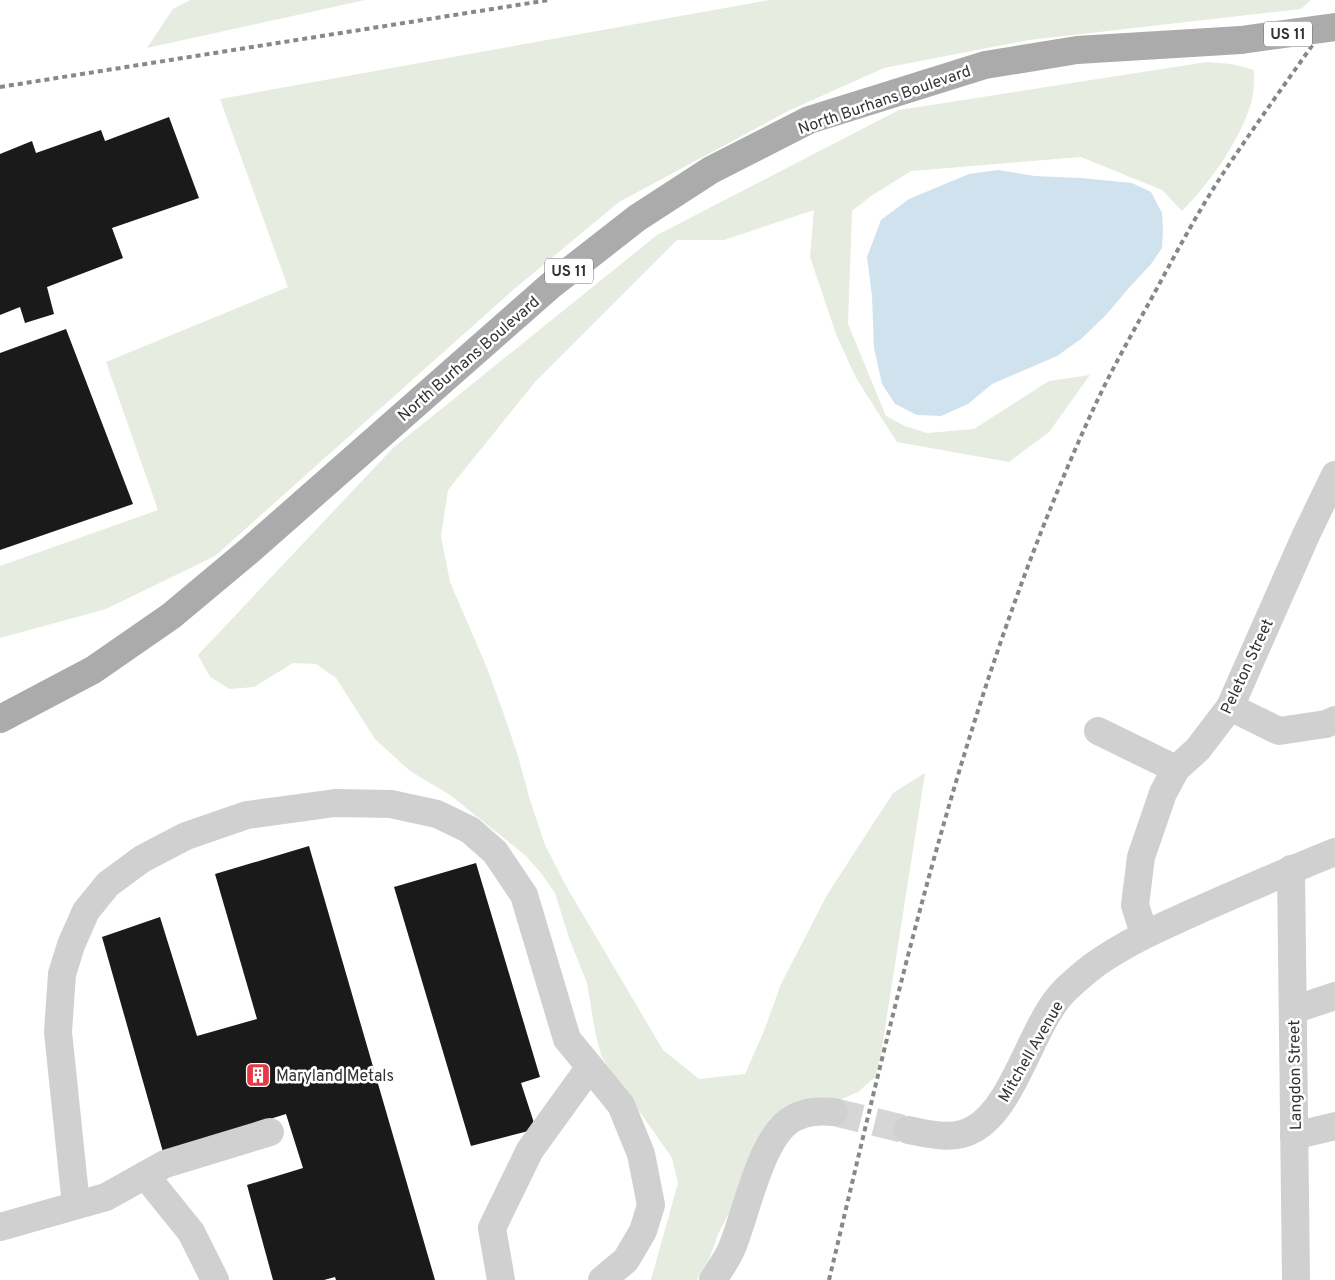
<svg xmlns="http://www.w3.org/2000/svg" width="1335" height="1280" font-family="Overpass,sans-serif">
<rect width="100%" height="100%" fill="#fff"/>
<g fill="#e6ecdf">
<path d="M190 0H365L147 48 173 9Z"/>
<path d="M769 0H1311L1301 9 1029 40 884 68 788 111 619 202 513 290 215 556 106 609 0 638V566L158 510 106 362 288 287 220 99Z"/>
<path d="M1207 62 1231 64 1254 70C1254 78 1254 86 1253 94 1246 133 1210 183 1182 211L1162 190 1081 157 911 171 871 196 852 211 848 324 886 416 905 426 927 433 974 429 1049 381 1090 375 1049 432 1009 462 897 442 856 378 836 334 810 257 814 210 724 240H677L535 382 448 490 441 536 450 582 487 668 503 712 518 756 530 800 545 845 566 886 663 1050 699 1079 745 1074 764 1031 781 984 827 895 893 793 925 773 881 1054 875 1077 858 1092 775 1128 718 1234 710 1257 697 1280H651L678 1183 672 1158 642 1115 613 1077 601 1055 595 1031 587 983 569 938 555 893 541 873 525 855 450 795 410 771 375 739 336 678 316 664 293 663 254 687 230 689 210 677 198 655 393 448 657 235 899 110Z"/>
</g>
<path fill="#cfe2ee" d="M998 170 1035 176 1081 178 1132 183 1151 192 1162 213 1163 231 1162 248 1151 264 1128 289 1106 315 1081 339 1057 356 992 384 968 404 941 416 917 415 895 404 882 384 874 348 872 296 867 257 881 220 909 199 969 174Z"/>
<g fill="#1a1a1a">
<path d="M169 117 199 198 112 228 123 258 47 287 54 314 25 323 20 307 0 315V154L32 141 36 153 101 130 105 141Z"/>
<path d="M66 329 133 504 0 550V353Z"/>
<path d="M309 846 435 1280H336L335 1277 324 1280H273L247 1185 303 1168 286 1114 163 1152 102 937 160 917 197 1036 257 1019 215 874Z"/>
<path d="M476 863 540 1077 521 1083 536 1129 471 1146 394 887Z"/>
</g>
<g fill="none" stroke-linecap="round" stroke-linejoin="round">
<path stroke="#d6d6d6" stroke-width="28" stroke-dasharray="28 14" stroke-linecap="butt" d="M834 1112 908 1130"/>
<g stroke="#d0d0d0" stroke-width="28">
<path d="M1230 707 1279 731 1326 724 1335 720"/>
<path d="M1098 731 1176 769"/>
<path d="M1291 869 1296 1280"/>
<path d="M1144 934 1135 905 1141 857 1163 793 1176 769 1198 749 1230 707 1306 535 1335 475"/>
<path d="M1293 1010 1335 996"/>
<path d="M908 1130C929 1134 954 1141 974 1129 1013 1107 1030 1032 1059 997 1067 987 1083 974 1093 966 1129 940 1170 923 1210 905 1251 887 1293 869 1335 852"/>
<path d="M1294 1136 1335 1126"/>
<path d="M145 1175 191 1232 215 1280"/>
<path d="M76 1205 58 1032 62 974 71 945 86 911 108 884 142 859 186 836 247 815 335 803 391 804 437 814 470 830 495 852 524 895 567 1039 621 1105 641 1154 651 1205 643 1231 626 1260 602 1280"/>
<path d="M0 1227 106 1197 165 1164 270 1132"/>
<path d="M501 1280 492 1228 530 1150 590 1067"/>
<path d="M713 1280C719 1270 726 1261 731 1250 746 1217 760 1135 794 1118 807 1111 819 1111 834 1112"/>
</g>
<path stroke="#ababab" stroke-width="28" d="M0 719 93 670 171 616 250 550 550 286 637 218 711 170 809 120 985 65 1077 50 1241 40"/>
<g stroke="#888" stroke-width="4" stroke-dasharray="5 4" stroke-linecap="butt">
<path d="M0 87 549 0"/>
<path d="M829 1280C899 987 965 690 1091 414 1110 372 1133 332 1155 292 1177 251 1199 210 1224 172 1260 118 1298 66 1335 13"/>
</g>
<path stroke="#ababab" stroke-width="28" d="M1241 40 1335 27"/>
</g>
<defs>
<symbol id="building-square" viewBox="-11 -11 22 22"><rect x="-9" y="-9" width="18" height="18" rx="4" fill="#e63946" stroke="#fff"/><path d="M-4-6H4V6H1V3H-1V6H-4ZM-2.5-4.3h1.7v1.8h-1.7ZM.8-4.3h1.7v1.8H.8ZM-2.5-1h1.7V.8h-1.7ZM.8-1h1.7V.8H.8Z" fill="#fff"/></symbol>
</defs>
<g fill-rule="evenodd">
<use href="#building-square" x="244" y="1061" width="28" height="28"/>
</g>
<g text-anchor="middle" stroke-width="5" stroke-linejoin="round" paint-order="stroke">
<g fill="#fff" stroke="#707070" stroke-width="1">
<rect x="1264" y="21.5" width="48" height="25" rx="4"/>
<rect x="545" y="258.5" width="48" height="25" rx="4"/>
</g>
<g font-size="15" font-weight="bold" fill="#333">
<text x="1288" y="39">US 11</text>
<text x="569" y="276">US 11</text>
</g>
<g font-size="16" fill="#333" stroke="#fff">
<text transform="translate(884 99) rotate(-19)" y="6">North Burhans Boulevard</text>
<text transform="translate(468 358) rotate(-41)" y="6">North Burhans Boulevard</text>
<text transform="translate(1246 666) rotate(-65)" y="6">Peleton Street</text>
<text transform="translate(1030 1051) rotate(-60)" y="6">Mitchell Avenue</text>
<text transform="translate(1294 1075) rotate(-91)" y="6">Langdon Street</text>
</g>
<g font-size="16" fill="#333" stroke="#fff" text-anchor="start">
<text x="276" y="1081">Maryland Metals</text>
</g>
</g>
</svg>
